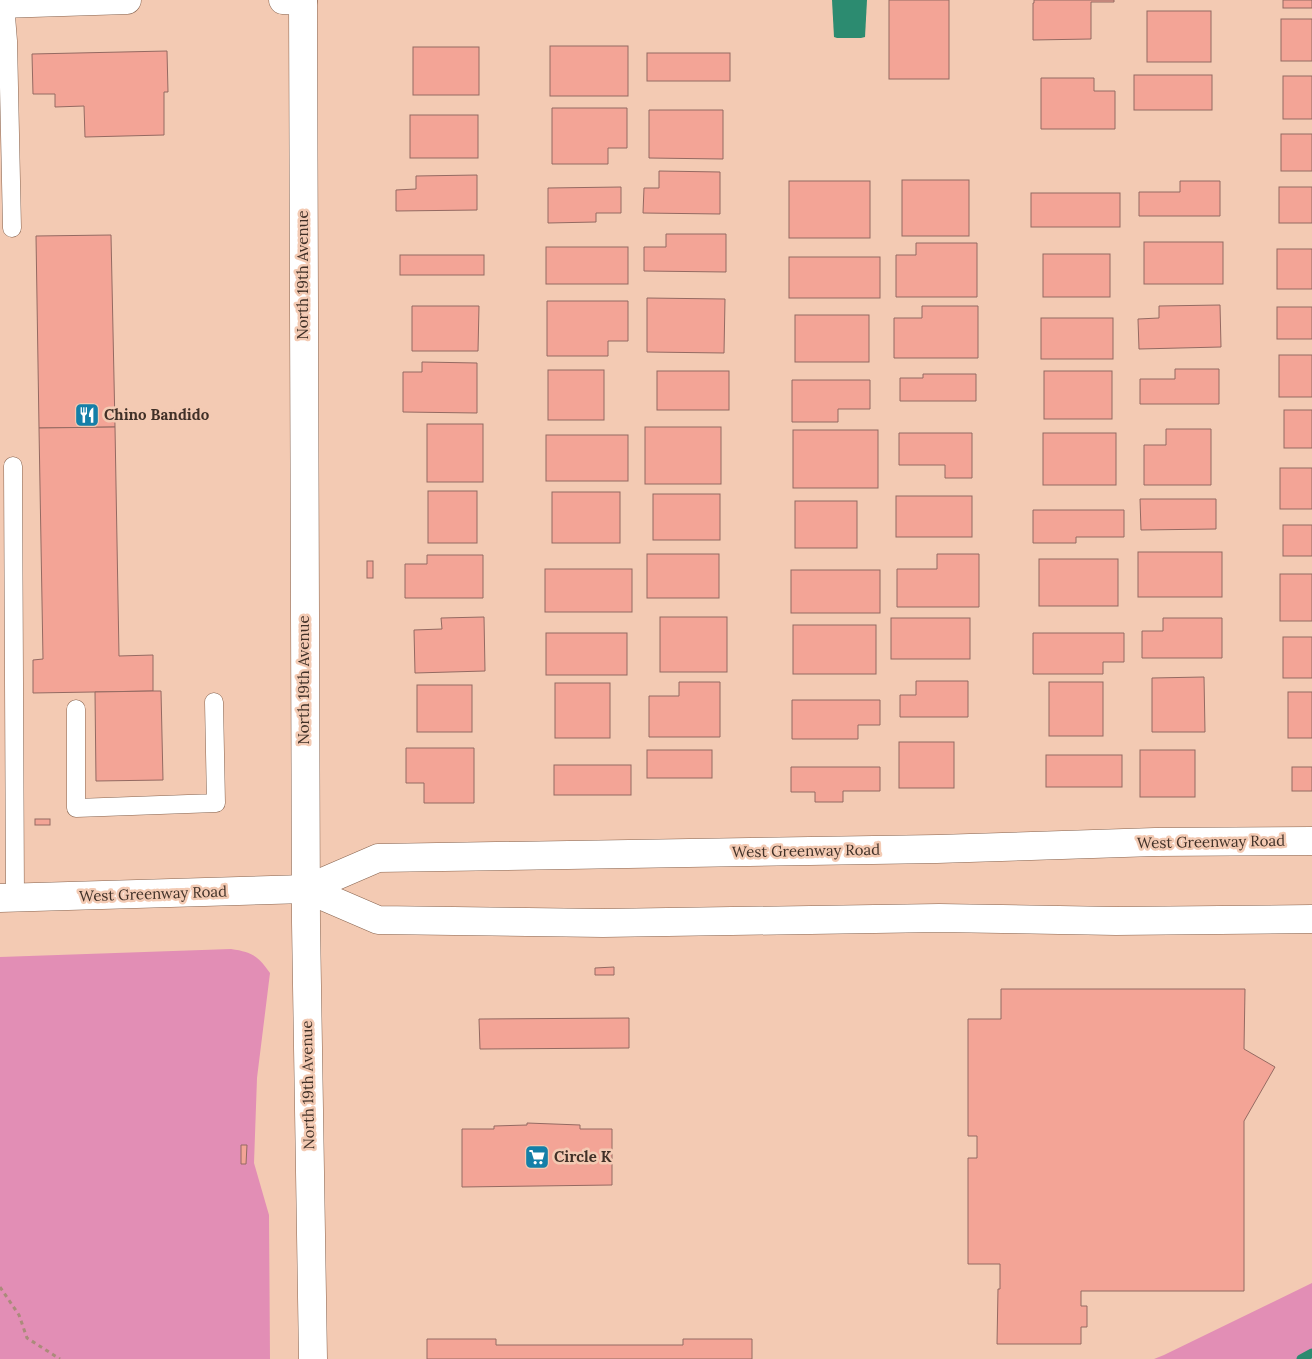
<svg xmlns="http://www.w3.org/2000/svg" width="1312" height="1359" font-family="Lora,serif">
<rect width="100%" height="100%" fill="#f3cab3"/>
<g fill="#e28eb5">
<path d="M231 949C252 952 258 956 270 973L257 1078 254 1163 269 1215 270 1359H0V957Z"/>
<path d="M1312 1283V1359H1154L1164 1355Z"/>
</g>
<path fill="#2c8b70" d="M832 0H867L865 37 861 38H837L834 37Z"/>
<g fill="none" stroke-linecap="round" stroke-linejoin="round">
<path stroke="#2c8b70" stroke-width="9" d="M1301 1359 1312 1353"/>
</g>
<g fill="#f3a496" stroke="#946a62">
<rect x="889" y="0" width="60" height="79"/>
<path d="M1034 0H1114V2H1091V39L1033 40V3H1034Z"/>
<rect x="1283" y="0" width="29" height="8"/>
<rect x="1147" y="11" width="64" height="51"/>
<rect x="1281" y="19" width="31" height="42"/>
<rect x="550" y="46" width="78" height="50"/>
<rect x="413" y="47" width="66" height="48"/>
<path d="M167 51 168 92H164V135L85 137 84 106 55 107V94H33L32 54Z"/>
<rect x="647" y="53" width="83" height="28"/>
<rect x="1134" y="75" width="78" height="35"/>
<rect x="1283" y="76" width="29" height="43"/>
<path d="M1041 78H1094V91H1115V129H1041Z"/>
<path d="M552 108H627V148H608V164H552Z"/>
<path d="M649 110H723V159L649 158Z"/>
<rect x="410" y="115" width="68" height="43"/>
<rect x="1281" y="134" width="31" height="37"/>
<path d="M659 171 720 172V214L643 213 644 188H659Z"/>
<path d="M477 175V210L396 211V190L416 189V176Z"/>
<rect x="902" y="180" width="67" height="56"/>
<rect x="789" y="181" width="81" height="57"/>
<path d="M1180 181H1220V216H1139V192H1180Z"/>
<path d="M621 187V213H596V222L548 223V188Z"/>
<rect x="1279" y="187" width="33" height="36"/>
<rect x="1031" y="193" width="89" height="34"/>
<path d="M666 234H726V272L644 271V247H666Z"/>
<path d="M111 235 115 427 39 428 36 236Z"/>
<rect x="1144" y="242" width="79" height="42"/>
<path d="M916 243H977V297H896V255H916Z"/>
<rect x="546" y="247" width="82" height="37"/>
<rect x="1277" y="249" width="35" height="40"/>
<rect x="1043" y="254" width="67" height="43"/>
<rect x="400" y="255" width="84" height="20"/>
<rect x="789" y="257" width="91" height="41"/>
<path d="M647 298 725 299 724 353 647 352Z"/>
<path d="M547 301H628V341H608V356H547Z"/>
<path d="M1220 305 1221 347 1139 349 1138 319 1159 318V306Z"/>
<path d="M412 306H479L478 351H412Z"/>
<path d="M922 306H978V358H894V318H922Z"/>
<rect x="1277" y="307" width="35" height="32"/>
<rect x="795" y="315" width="74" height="47"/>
<rect x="1041" y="318" width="72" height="41"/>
<rect x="1279" y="355" width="33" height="42"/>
<path d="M422 362 477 363V413L403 412V372H422Z"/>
<path d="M1175 369H1219V404H1140V379H1175Z"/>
<rect x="548" y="370" width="56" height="50"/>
<rect x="657" y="371" width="72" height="39"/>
<rect x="1044" y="371" width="68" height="48"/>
<path d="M923 374H976V401H900V378H923Z"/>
<path d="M792 380H870V409H838V422H792Z"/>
<rect x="1284" y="410" width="28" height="38"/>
<rect x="427" y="424" width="56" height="58"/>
<path d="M115 427 119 656 153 655V691L33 693V660L43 659 39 428Z"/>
<rect x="645" y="427" width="76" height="57"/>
<path d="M1166 429H1211V485H1144V445H1166Z"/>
<rect x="793" y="430" width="85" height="58"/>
<path d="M899 433H972V478H945V465H899Z"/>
<rect x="1043" y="433" width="73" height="52"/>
<rect x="546" y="435" width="82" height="46"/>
<rect x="1280" y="468" width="32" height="41"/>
<rect x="428" y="491" width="49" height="52"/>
<rect x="552" y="492" width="68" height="51"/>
<rect x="653" y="494" width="67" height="46"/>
<rect x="896" y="496" width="76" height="41"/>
<path d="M1140 499H1216V529L1141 530Z"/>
<rect x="795" y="501" width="62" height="47"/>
<path d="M1033 510H1124V537H1076V543H1033Z"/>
<rect x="1283" y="525" width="29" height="31"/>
<rect x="1138" y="552" width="84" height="45"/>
<rect x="647" y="554" width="72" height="44"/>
<path d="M937 554H979V607H897V569H937Z"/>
<path d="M427 555H483V598H405V564H427Z"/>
<rect x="1039" y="559" width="79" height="47"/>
<rect x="367" y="561" width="6" height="17"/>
<rect x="545" y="569" width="87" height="43"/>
<rect x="791" y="570" width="89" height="43"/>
<rect x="1280" y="574" width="32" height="47"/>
<path d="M484 617 485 671 415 673 414 630 442 629 441 618Z"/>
<rect x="660" y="617" width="67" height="55"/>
<rect x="891" y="618" width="79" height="41"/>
<path d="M1163 618H1222V658H1142V631H1163Z"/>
<rect x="793" y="625" width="83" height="49"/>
<rect x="546" y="633" width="81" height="42"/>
<path d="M1033 633H1124V662H1103V674H1033Z"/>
<rect x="1283" y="637" width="29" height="41"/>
<path d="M1204 677 1205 732H1152V678Z"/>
<path d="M916 681H968V717H900V695H916Z"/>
<path d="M679 682H720V737H649V696H679Z"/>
<rect x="1049" y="682" width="54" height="54"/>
<rect x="555" y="683" width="55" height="55"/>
<rect x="417" y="685" width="55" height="47"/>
<path d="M153 691H161L163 780 96 781 95 692Z"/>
<rect x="1288" y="692" width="24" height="46"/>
<path d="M792 700H880V725H858V739H792Z"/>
<rect x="899" y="742" width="55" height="46"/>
<path d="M406 748H474V803H424V783H406Z"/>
<rect x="647" y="750" width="65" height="28"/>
<rect x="1140" y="750" width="55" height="47"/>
<rect x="1046" y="755" width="76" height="32"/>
<rect x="554" y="765" width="77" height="30"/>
<path d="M791 767H880V791H843V802H815V792H791Z"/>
<rect x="1292" y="767" width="20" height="24"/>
<rect x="35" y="819" width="15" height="6"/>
<path d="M614 967V975H595V968Z"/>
<path d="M1001 989H1245L1244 1049 1275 1067 1244 1121V1291H1081V1306H1087V1327H1081V1344H997L998 1289H1000V1264H968V1158H977V1136H968V1019H1001Z"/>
<path d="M629 1018V1048L480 1049 479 1019Z"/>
<path d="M527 1123 580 1125V1129H612V1185L462 1187V1129H494V1126L527 1125Z"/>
<path d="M241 1145H247L246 1164H241Z"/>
<path d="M427 1339H496V1345H683V1339H752V1359H427Z"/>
</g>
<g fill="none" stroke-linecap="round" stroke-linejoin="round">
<defs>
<g id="service">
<path d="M5 4 8 41 12 228"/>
<path d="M13 466 15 898"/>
<path d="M76 709V808L216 803 214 702"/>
</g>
<g id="minor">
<path d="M283 0 303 1"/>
<path d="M0 4 127 0"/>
</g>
<g id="secondary">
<path d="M306 889 378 920 603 923 939 918 1116 921 1312 919"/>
<path d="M0 898 306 889 378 858 937 849 1155 842 1312 841"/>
</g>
<path id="primary" d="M303 0 306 923 313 1359"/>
</defs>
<use href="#service" stroke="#87634e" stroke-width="19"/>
<use href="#minor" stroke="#87634e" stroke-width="29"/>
<use href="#secondary" stroke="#87634e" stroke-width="29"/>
<use href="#primary" stroke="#87634e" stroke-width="29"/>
<path stroke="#aa8b7a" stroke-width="3" stroke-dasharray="4 4" stroke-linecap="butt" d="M0 1287 19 1315 27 1338 60 1359"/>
<use href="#service" stroke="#fff" stroke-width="18"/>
<use href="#minor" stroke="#fff" stroke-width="28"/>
<use href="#secondary" stroke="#fff" stroke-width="28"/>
<use href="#primary" stroke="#fff" stroke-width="28"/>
</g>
<defs>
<symbol id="restaurant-square" viewBox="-11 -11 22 22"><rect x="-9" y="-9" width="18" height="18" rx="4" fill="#147fa8" stroke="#f3cab3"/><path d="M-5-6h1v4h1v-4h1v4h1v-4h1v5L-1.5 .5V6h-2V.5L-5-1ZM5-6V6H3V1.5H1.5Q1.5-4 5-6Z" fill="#fff"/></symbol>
<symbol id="supermarket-square" viewBox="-11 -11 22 22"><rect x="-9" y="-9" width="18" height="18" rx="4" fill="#147fa8" stroke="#f3cab3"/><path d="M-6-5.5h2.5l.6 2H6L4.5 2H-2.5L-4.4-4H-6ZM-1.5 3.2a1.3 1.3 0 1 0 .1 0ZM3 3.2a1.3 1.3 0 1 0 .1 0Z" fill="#fff"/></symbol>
</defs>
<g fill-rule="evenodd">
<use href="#restaurant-square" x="73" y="401" width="28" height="28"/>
<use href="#supermarket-square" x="523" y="1143" width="28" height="28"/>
</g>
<g text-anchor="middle" stroke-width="5" stroke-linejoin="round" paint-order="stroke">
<g font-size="15" fill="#403027" stroke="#f3cab3">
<text transform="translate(303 275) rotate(-90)" y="5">North 19th Avenue</text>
<text transform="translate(304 680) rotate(-90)" y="5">North 19th Avenue</text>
<text transform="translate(1211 842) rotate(-1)" y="5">West Greenway Road</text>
<text transform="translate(806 851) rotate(-1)" y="5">West Greenway Road</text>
<text transform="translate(153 894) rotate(-2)" y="5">West Greenway Road</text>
<text transform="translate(308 1085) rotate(-91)" y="5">North 19th Avenue</text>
</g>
<g font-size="15" font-weight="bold" fill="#403027" stroke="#f3cab3" text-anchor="start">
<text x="104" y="420">Chino Bandido</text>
<text x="554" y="1162">Circle K</text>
</g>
</g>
</svg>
